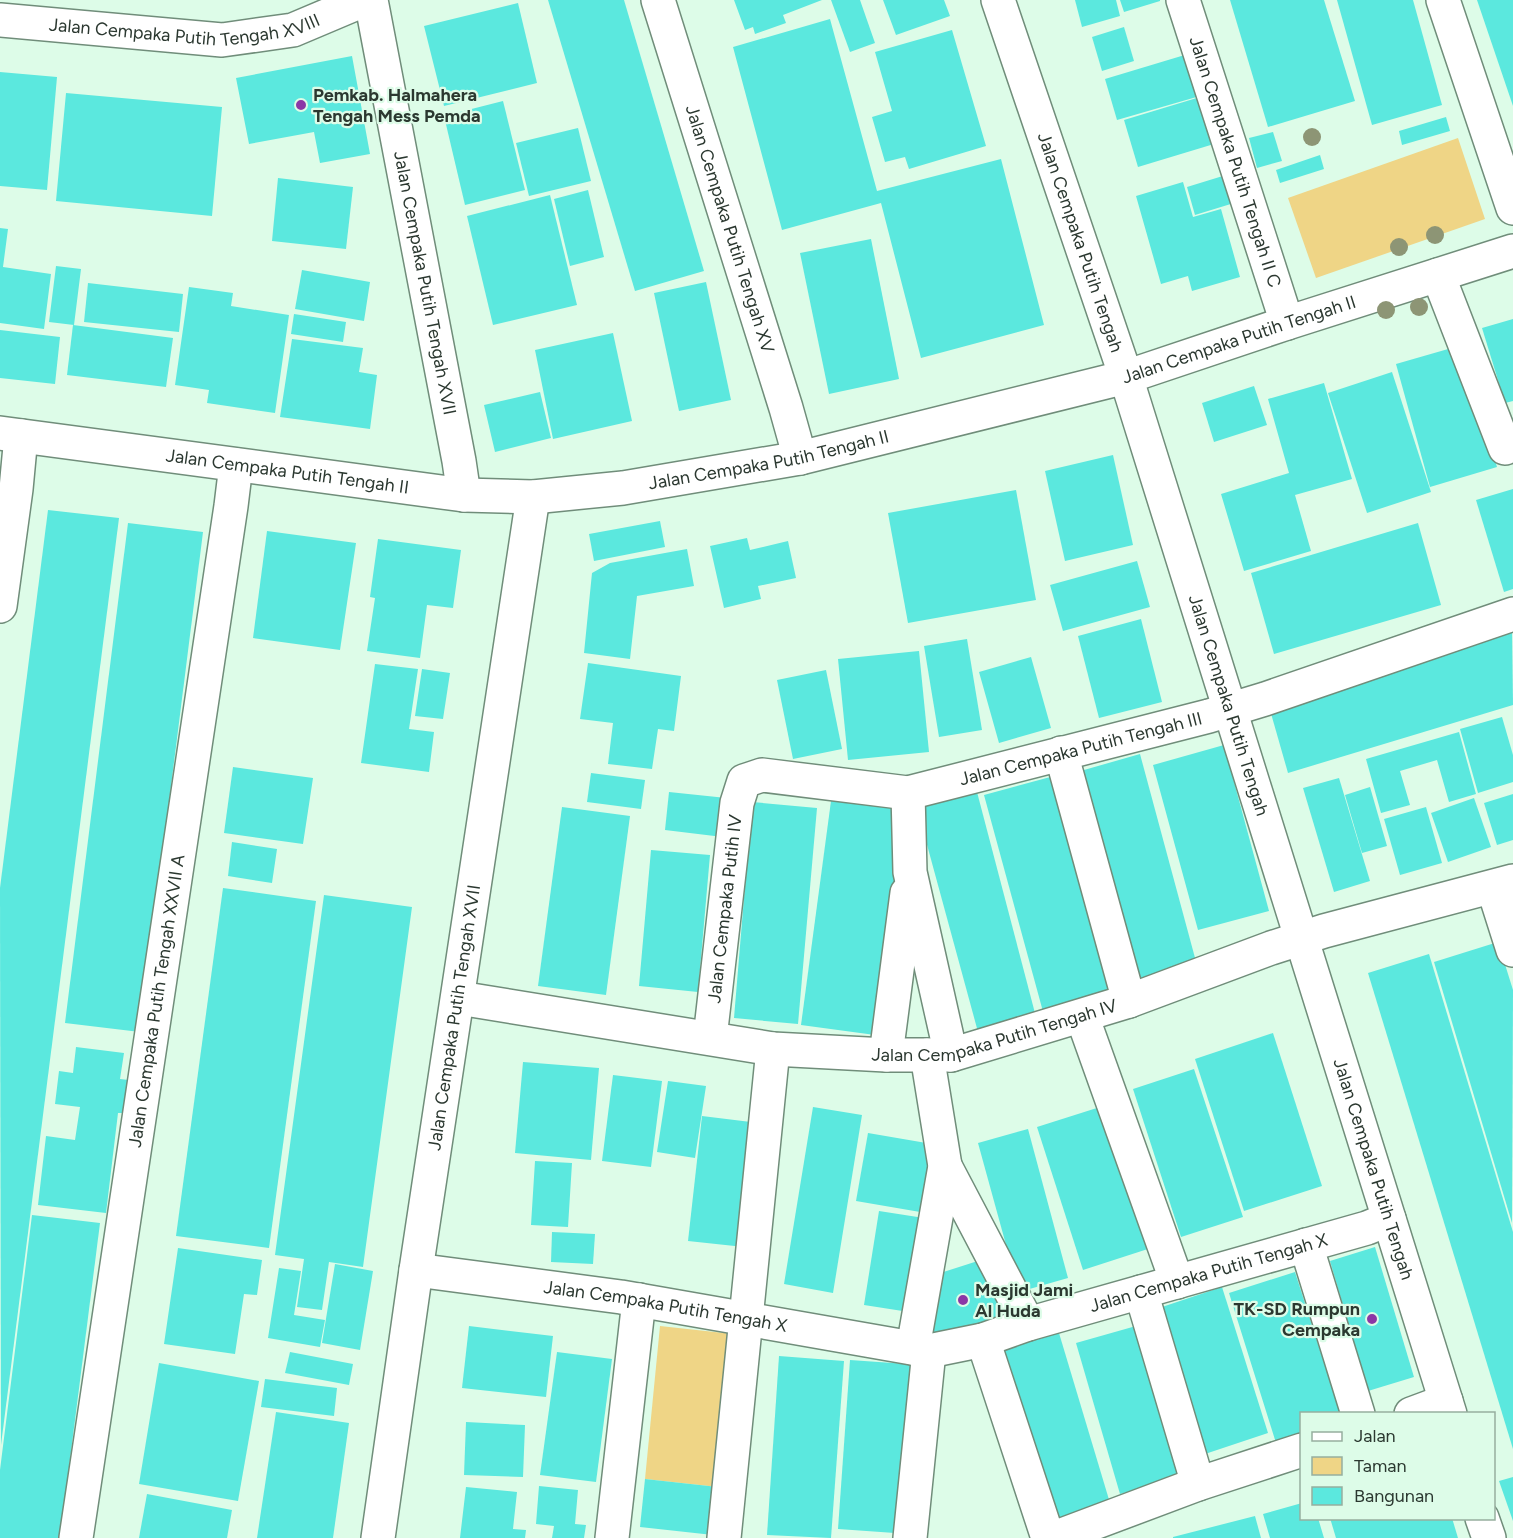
<svg xmlns="http://www.w3.org/2000/svg" width="1513" height="1538" font-family="Figtree,sans-serif">
<rect width="100%" height="100%" fill="#ddfce8"/>
<g fill="#efd586">
<path d="M1458 138 1485 219 1316 278 1288 198Z"/>
<path d="M660 1326 733 1334 718 1487 645 1479Z"/>
</g>
<g fill="#5be8de">
<path d="M548 0H624L704 271 635 291Z"/>
<path d="M734 0H822L783 15 786 23 755 34 753 27 745 30Z"/>
<path d="M831 0H860L875 43 850 52Z"/>
<path d="M883 0H944L950 16 896 35Z"/>
<path d="M1075 0H1116L1120 16 1082 27Z"/>
<path d="M1120 0H1160V1L1124 12Z"/>
<path d="M1230 0H1324L1355 101 1268 127Z"/>
<path d="M1337 0H1413L1442 105 1372 125Z"/>
<path d="M1477 0H1513V106Z"/>
<path d="M518 3 537 83 444 106 424 26Z"/>
<path d="M830 19 877 191 1001 159 1044 325 921 358 881 203 782 230 733 47Z"/>
<path d="M1124 27 1134 61 1102 71 1092 37Z"/>
<path d="M952 30 986 146 909 169 905 157 885 162 872 117 892 111 875 52Z"/>
<path d="M1188 54 1200 96 1117 120 1105 79Z"/>
<path d="M352 56 370 154 320 163 314 132 249 144 236 78Z"/>
<path d="M0 72 57 77 47 190 0 186Z"/>
<path d="M66 93 222 107 212 216 56 201Z"/>
<path d="M1200 97 1214 144 1138 167 1124 120Z"/>
<path d="M503 101 525 190 465 205 444 116Z"/>
<path d="M1446 117 1450 131 1402 145 1399 131Z"/>
<path d="M578 128 591 181 529 196 516 143Z"/>
<path d="M1273 132 1282 161 1257 168 1249 138Z"/>
<path d="M1320 155 1324 169 1280 183 1276 170Z"/>
<path d="M1226 175 1234 203 1195 215 1187 187Z"/>
<path d="M278 178 353 187 346 249 272 241Z"/>
<path d="M1183 182 1193 217 1221 209 1240 277 1192 291 1188 276 1161 284 1136 196Z"/>
<path d="M588 190 604 257 570 266 554 199Z"/>
<path d="M550 195 577 305 493 325 467 216Z"/>
<path d="M0 228 8 229 3 267 51 274 44 329 0 323Z"/>
<path d="M871 239 899 379 829 394 800 253Z"/>
<path d="M56 266 81 269 74 325 49 322Z"/>
<path d="M302 270 370 282 364 321 295 309Z"/>
<path d="M706 282 731 400 679 411 654 293Z"/>
<path d="M88 283 183 294 179 332 84 322Z"/>
<path d="M189 287 233 293 231 306 289 315 275 413 207 403 209 390 175 385Z"/>
<path d="M294 314 346 322 343 342 291 334Z"/>
<path d="M1513 319V401L1505 403 1482 328Z"/>
<path d="M73 325 173 338 166 387 67 375Z"/>
<path d="M0 330 60 337 55 384 0 378Z"/>
<path d="M613 333 632 421 553 439 535 350Z"/>
<path d="M292 339 363 348 359 372 377 375 370 429 280 417Z"/>
<path d="M1462 345 1497 467 1430 487 1396 364Z"/>
<path d="M1392 372 1431 492 1367 513 1328 393Z"/>
<path d="M1324 383 1352 479 1295 495 1311 551 1244 571 1221 494 1289 473 1268 399Z"/>
<path d="M1254 386 1267 425 1214 442 1202 403Z"/>
<path d="M540 392 551 438 495 452 484 405Z"/>
<path d="M1113 455 1133 545 1065 561 1045 471Z"/>
<path d="M1513 489V589L1504 592 1476 500Z"/>
<path d="M1016 490 1036 600 908 623 888 513Z"/>
<path d="M48 510 119 518 1 1445 0 888Z"/>
<path d="M660 521 665 547 594 561 589 534Z"/>
<path d="M128 523 203 532 140 1032 65 1023Z"/>
<path d="M1418 523 1441 605 1274 654 1251 573Z"/>
<path d="M267 531 356 543 340 650 253 638Z"/>
<path d="M747 538 750 550 788 541 796 578 758 586 761 599 724 608 710 546Z"/>
<path d="M378 539 461 550 453 608 427 605 420 658 367 651 375 598 370 597Z"/>
<path d="M687 549 694 586 637 596 630 659 584 653 592 573 610 563Z"/>
<path d="M1137 561 1150 607 1063 631 1050 585Z"/>
<path d="M1141 619 1162 702 1099 718 1078 636Z"/>
<path d="M1512 629 1513 705 1288 773 1268 703Z"/>
<path d="M967 639 982 730 939 737 924 646Z"/>
<path d="M919 651 929 752 848 760 838 659Z"/>
<path d="M1031 657 1051 728 999 743 979 672Z"/>
<path d="M588 663 681 676 674 731 658 729 652 769 608 764 613 723 580 719Z"/>
<path d="M375 664 418 669 409 729 434 732 429 772 361 763Z"/>
<path d="M422 669 450 673 443 719 415 716Z"/>
<path d="M826 670 842 749 793 759 777 680Z"/>
<path d="M1502 717 1513 755V782L1478 793 1460 729Z"/>
<path d="M1459 732 1476 794 1449 802 1437 760 1400 771 1410 805 1381 813 1366 759Z"/>
<path d="M1224 745 1269 911 1198 930 1153 765Z"/>
<path d="M1140 754 1198 969 1134 986 1077 772Z"/>
<path d="M233 767 313 778 303 844 224 833Z"/>
<path d="M591 773 645 780 641 809 587 802Z"/>
<path d="M1054 776 1114 1000 1045 1019 984 795Z"/>
<path d="M1339 778 1370 881 1334 892 1303 788Z"/>
<path d="M1370 787 1387 846 1362 853 1345 795Z"/>
<path d="M669 792 736 799 731 838 665 830Z"/>
<path d="M977 792 1036 1017 978 1032 917 808Z"/>
<path d="M1513 794V840L1497 845 1484 803Z"/>
<path d="M1474 798 1491 847 1448 862 1431 813Z"/>
<path d="M831 801 905 810 875 1035 801 1025Z"/>
<path d="M752 802 817 808 798 1024 734 1018Z"/>
<path d="M562 807 630 816 606 995 538 986Z"/>
<path d="M1426 807 1442 863 1400 875 1384 819Z"/>
<path d="M232 842 277 849 272 883 228 876Z"/>
<path d="M651 850 710 855 698 992 639 986Z"/>
<path d="M223 888 316 901 269 1248 176 1236Z"/>
<path d="M324 895 412 907 363 1267 329 1262 322 1310 297 1307 304 1259 275 1255Z"/>
<path d="M1498 942 1513 990 1512 1223 1434 962Z"/>
<path d="M1429 954 1513 1232V1449L1368 973Z"/>
<path d="M1273 1033 1322 1186 1244 1211 1195 1059Z"/>
<path d="M76 1047 124 1053 120 1079 129 1080 125 1113H118L106 1213 38 1205 46 1136 75 1140 80 1107 55 1104 59 1071 73 1073Z"/>
<path d="M523 1062 599 1068 591 1160 515 1153Z"/>
<path d="M1194 1069 1243 1217 1181 1237 1133 1089Z"/>
<path d="M613 1075 662 1081 651 1167 602 1161Z"/>
<path d="M668 1081 706 1086 695 1158 657 1152Z"/>
<path d="M813 1107 862 1115 833 1293 784 1284Z"/>
<path d="M1100 1107 1154 1247 1083 1270 1037 1127Z"/>
<path d="M702 1116 759 1123 744 1247 688 1241Z"/>
<path d="M1028 1129 1068 1278 1019 1292 978 1143Z"/>
<path d="M868 1133 938 1145 926 1213 856 1201Z"/>
<path d="M535 1161 572 1163 568 1227 531 1225Z"/>
<path d="M879 1211 924 1218 909 1312 864 1305Z"/>
<path d="M32 1215 100 1223 60 1538H0V1470Z"/>
<path d="M552 1232 595 1234 593 1264 551 1262Z"/>
<path d="M1375 1247 1414 1377 1368 1391 1330 1261Z"/>
<path d="M178 1248 262 1260 257 1295 244 1294 235 1354 164 1344Z"/>
<path d="M984 1259 1004 1324 929 1336 931 1276Z"/>
<path d="M335 1264 373 1271 360 1350 322 1343Z"/>
<path d="M279 1268 301 1271 294 1315 325 1320 320 1347 268 1338Z"/>
<path d="M1295 1272 1340 1413H1302V1435L1276 1443 1229 1293Z"/>
<path d="M1222 1287 1268 1433 1202 1455 1156 1309Z"/>
<path d="M469 1326 553 1336 546 1397 462 1388Z"/>
<path d="M1136 1326 1180 1477 1120 1494 1076 1343Z"/>
<path d="M1059 1333 1113 1513 1057 1530 1003 1350Z"/>
<path d="M290 1352 353 1364 349 1385 285 1373Z"/>
<path d="M557 1352 612 1359 596 1482 540 1475Z"/>
<path d="M779 1356 844 1361 831 1538 767 1535Z"/>
<path d="M850 1360 921 1365 909 1534 838 1529Z"/>
<path d="M159 1363 259 1381 238 1501 139 1484Z"/>
<path d="M265 1379 337 1388 334 1416 261 1407Z"/>
<path d="M276 1412 349 1423 333 1538H257Z"/>
<path d="M466 1422 525 1425 523 1477 464 1475Z"/>
<path d="M1513 1477V1521L1499 1481Z"/>
<path d="M645 1479 718 1487 713 1535 640 1527Z"/>
<path d="M539 1486 578 1490 575 1524 586 1525 584 1538H552L554 1526 536 1524Z"/>
<path d="M466 1487 517 1492 513 1529 526 1530 525 1538H460Z"/>
<path d="M147 1494 232 1510 227 1538H139Z"/>
<path d="M1302 1503V1518H1318L1324 1538H1270L1263 1514Z"/>
<path d="M1255 1516 1261 1538H1173V1537Z"/>
<path d="M1330 1518H1452L1458 1538H1336Z"/>
</g>
<g fill="none" stroke-linecap="round" stroke-linejoin="round">
<defs>
<g id="minor">
<path id="s1" d="M371 0 459 461 464 495"/>
<path id="s2" d="M658 0 786 408 800 458"/>
<path id="s3" d="M998 0 1126 377 1450 1414"/>
<path id="s4" d="M1183 0 1287 323"/>
<path d="M1443 0 1513 208"/>
<path id="s5" d="M0 20 222 40 293 30 364 0"/>
<path d="M1438 275 1505 448"/>
<path id="s6" d="M0 433 464 495 533 497 623 488 800 458 1126 377 1287 323 1513 251"/>
<path d="M0 606 16 489 21 436"/>
<path d="M1061 753 1129 1001"/>
<path d="M908 793 910 872 951 1055"/>
<path d="M1493 887 1513 950"/>
<path id="s7" d="M459 998 773 1049 886 1055H951L1129 1001 1271 948 1324 931 1513 881"/>
<path d="M1082 1016 1177 1282"/>
<path id="s8" d="M710 1038 737 803 744 781 762 775 908 793 1209 716 1265 699 1513 614"/>
<path d="M886 1055 907 893"/>
<path d="M945 1166 1028 1324"/>
<path d="M1306 1245 1358 1414"/>
<path id="s9" d="M416 1270 621 1297 929 1351 983 1340 1028 1324 1367 1228 1389 1219"/>
<path d="M1141 1292 1198 1484"/>
<path d="M983 1340 1048 1538"/>
<path d="M913 1348 945 1166 927 1055"/>
<path d="M1411 1414 1446 1401"/>
<path d="M1482 1518 1489 1538"/>
<path id="s10" d="M76 1538 231 506 236 465"/>
<path id="s11" d="M378 1538 416 1270 533 497"/>
<path d="M612 1538 639 1300"/>
<path d="M724 1538C739 1375 758 1212 773 1049"/>
<path d="M910 1538 929 1351"/>
<path d="M1054 1538 1198 1484 1302 1450"/>
</g>
</defs>
<use href="#minor" stroke="#708d7a" stroke-width="36"/>
<use href="#minor" stroke="#fff" stroke-width="33"/>
</g>
<g fill="#8d9575">
<circle cx="1312" cy="137" r="9"/>
<circle cx="1435" cy="235" r="9"/>
<circle cx="1399" cy="247" r="9"/>
<circle cx="1419" cy="307" r="9"/>
<circle cx="1386" cy="310" r="9"/>
</g>
<g fill="#8b37a6" stroke="#ddfce8" stroke-width="2">
<circle cx="301" cy="105" r="6"/>
<circle cx="963" cy="1300" r="6"/>
<circle cx="1372" cy="1319" r="6"/>
</g>
<g text-anchor="middle" stroke-width="4.5" stroke-linejoin="round" paint-order="stroke">
<g font-size="18" fill="#2b3830" stroke="#ddfce8">
<text dy="6" stroke="none"><textPath href="#s5" startOffset="186">Jalan Cempaka Putih Tengah XVIII</textPath></text>
<text dy="6" stroke="none"><textPath href="#s4" startOffset="170">Jalan Cempaka Putih Tengah II C</textPath></text>
<text dy="6" stroke="none"><textPath href="#s2" startOffset="240">Jalan Cempaka Putih Tengah XV</textPath></text>
<text dy="6" stroke="none"><textPath href="#s3" startOffset="256">Jalan Cempaka Putih Tengah</textPath></text>
<text dy="6" stroke="none"><textPath href="#s1" startOffset="288">Jalan Cempaka Putih Tengah XVII</textPath></text>
<text dy="6" stroke="none"><textPath href="#s6" startOffset="1262">Jalan Cempaka Putih Tengah II</textPath></text>
<text dy="6" stroke="none"><textPath href="#s6" startOffset="776">Jalan Cempaka Putih Tengah II</textPath></text>
<text dy="6" stroke="none"><textPath href="#s6" startOffset="290">Jalan Cempaka Putih Tengah II</textPath></text>
<text dy="6" stroke="none"><textPath href="#s3" startOffset="742">Jalan Cempaka Putih Tengah</textPath></text>
<text dy="6" stroke="none"><textPath href="#s8" startOffset="604">Jalan Cempaka Putih Tengah III</textPath></text>
<text dy="6" stroke="none"><textPath href="#s8" startOffset="130">Jalan Cempaka Putih IV</textPath></text>
<text dy="6" stroke="none"><textPath href="#s10" startOffset="543">Jalan Cempaka Putih Tengah XXVII A</textPath></text>
<text dy="6" stroke="none"><textPath href="#s11" startOffset="526">Jalan Cempaka Putih Tengah XVII</textPath></text>
<text dy="6" stroke="none"><textPath href="#s7" startOffset="543">Jalan Cempaka Putih Tengah IV</textPath></text>
<text dy="6" stroke="none"><textPath href="#s3" startOffset="1228">Jalan Cempaka Putih Tengah</textPath></text>
<text dy="6" stroke="none"><textPath href="#s9" startOffset="810">Jalan Cempaka Putih Tengah X</textPath></text>
<text dy="6" stroke="none"><textPath href="#s9" startOffset="252">Jalan Cempaka Putih Tengah X</textPath></text>
</g>
<g font-size="18" font-weight="bold" fill="#2b3830" stroke="#ddfce8" text-anchor="start">
<text x="313" y="101">Pemkab. Halmahera<tspan x="313" dy="21">Tengah Mess Pemda</tspan></text>
<text x="975" y="1296">Masjid Jami<tspan x="975" dy="21">Al Huda</tspan></text>
<text x="1360" y="1315" text-anchor="end">TK-SD Rumpun<tspan x="1360" dy="21">Cempaka</tspan></text>
</g>
</g>
<rect x="1300" y="1412" width="195" height="108" fill="#ddfce8" stroke="#96ae9e" stroke-width="1.5"/>
<rect x="1312" y="1432" width="30" height="9" fill="#ffffff" stroke="#96ae9e" stroke-width="1.5"/>
<text x="1354" y="1442" font-size="18" fill="#2b3830">Jalan</text>
<rect x="1312" y="1457" width="30" height="18" fill="#efd586" stroke="#96ae9e" stroke-width="1.5"/>
<text x="1354" y="1472" font-size="18" fill="#2b3830">Taman</text>
<rect x="1312" y="1487" width="30" height="18" fill="#5be8de" stroke="#96ae9e" stroke-width="1.5"/>
<text x="1354" y="1502" font-size="18" fill="#2b3830">Bangunan</text>
</svg>
